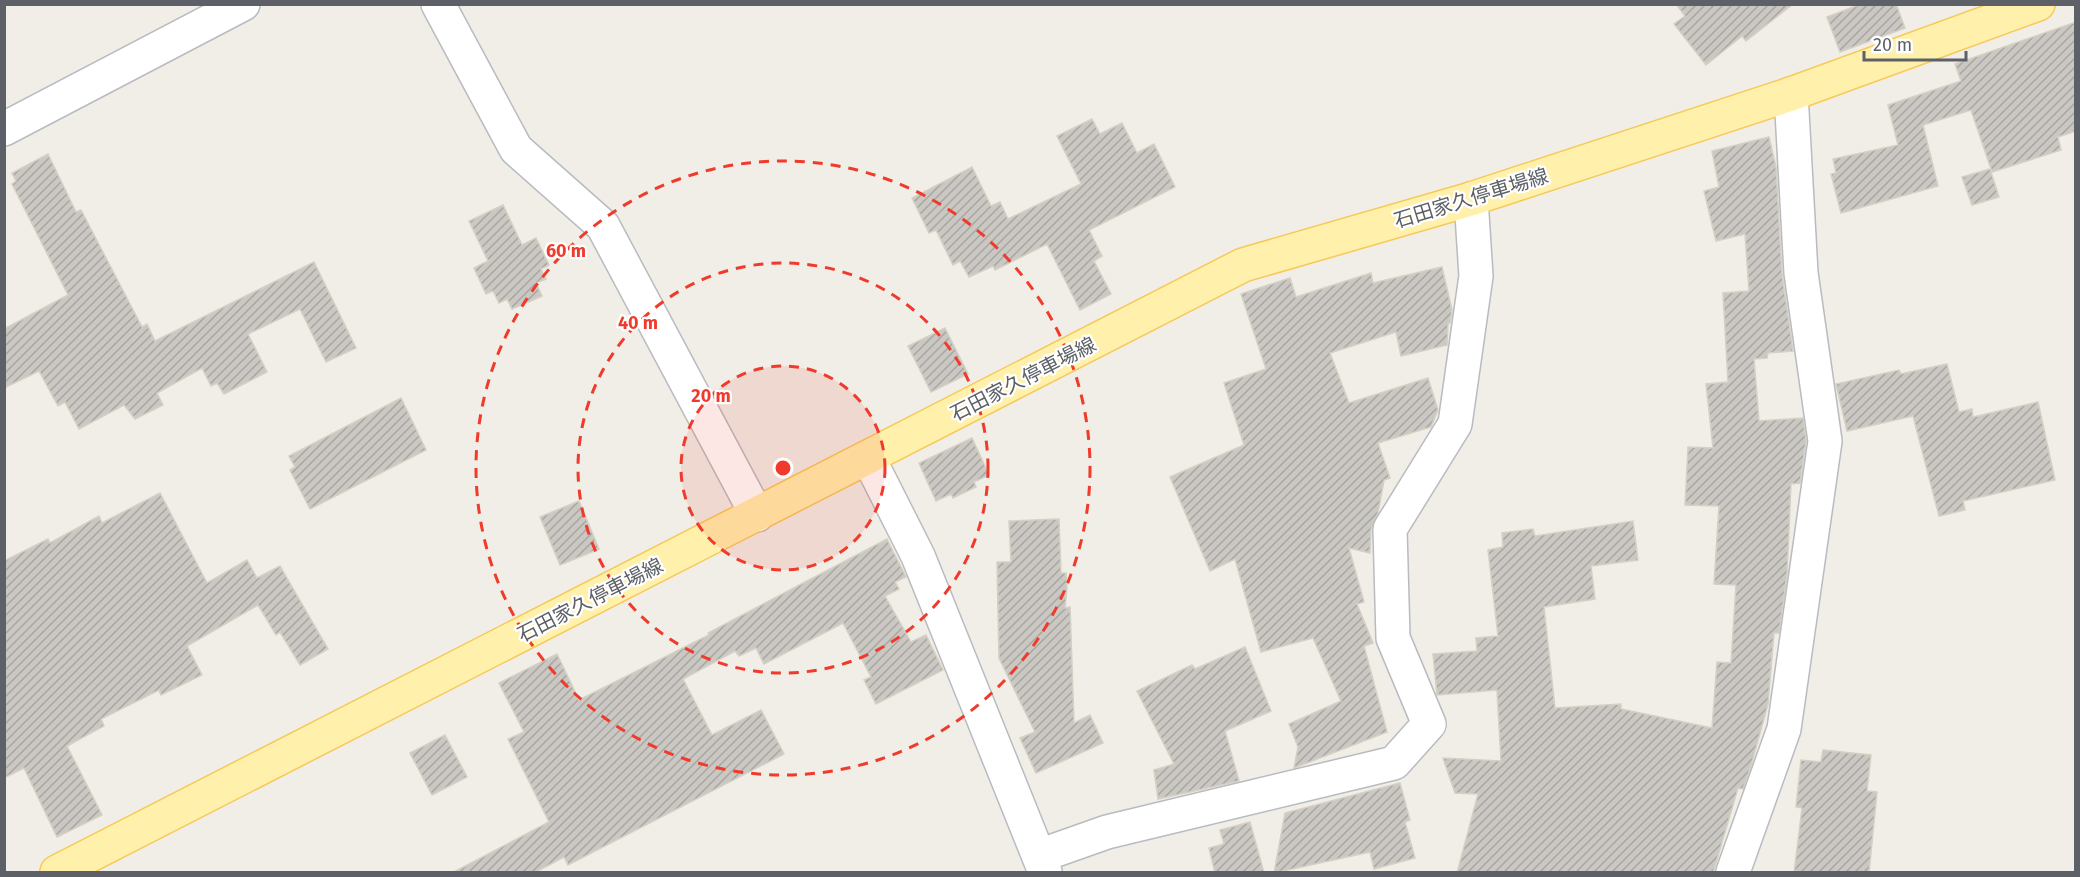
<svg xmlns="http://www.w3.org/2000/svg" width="2080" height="877" font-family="'Fira Sans','Noto Sans JP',sans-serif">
<defs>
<pattern id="building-hatch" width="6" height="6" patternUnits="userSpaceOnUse" patternTransform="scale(1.5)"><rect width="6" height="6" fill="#cbc8c3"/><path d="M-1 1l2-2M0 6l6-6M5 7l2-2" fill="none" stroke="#a8a6a2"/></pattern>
</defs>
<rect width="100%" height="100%" fill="#f0eee6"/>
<g fill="url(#building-hatch)" stroke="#d5d0c4" stroke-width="1.5">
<path d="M1676 4H1793L1746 41 1742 36 1706 65 1674 24 1685 16Z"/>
<path d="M1861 4H1896L1905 28 1840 52 1827 17Z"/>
<path d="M2076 22V131L2058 137 2061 150 1992 172 1971 110 1923 125 1938 186 1841 213 1831 174 1836 173 1833 159 1898 145 1888 105 1961 81 1955 64Z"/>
<path d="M1092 119 1100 134 1122 123 1137 153 1154 144 1175 187 1089 230 1102 256 1094 261 1111 294 1080 310 1047 244 995 270 993 266 969 277 960 261 953 265 936 230 929 233 912 198 972 167 991 206 1000 202 1008 219 1081 184 1057 136Z"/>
<path d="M1769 137 1776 167 1782 274 1793 351 1768 353 1767 358 1754 359 1759 421 1803 418 1806 441 1800 483 1791 484 1787 574 1779 633H1774L1768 704 1751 766 1743 789 1738 788 1713 873H1457L1478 794 1455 793 1443 758 1501 761 1497 690 1437 695 1433 654 1477 651 1476 638 1498 636 1488 550 1503 547 1502 533 1533 529 1535 536 1633 521 1638 560 1591 566 1595 599 1544 607 1555 708 1621 704V709L1712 728 1717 662 1731 663 1736 585 1714 584 1719 506 1685 505 1688 447 1713 448 1706 384 1728 382 1723 293 1749 291 1745 234 1716 241 1704 191 1719 187 1712 151Z"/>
<path d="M48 154 76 212 81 210 142 327 147 324 155 341 314 262 356 348 326 362 300 309 248 334 267 372 224 394 217 383 211 386 202 368 157 393 163 405 135 419 124 405 79 429 65 402 58 406 39 371 4 388V329L68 295 12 184 16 181 12 173Z"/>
<path d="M1990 169 1999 197 1972 205 1962 177Z"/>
<path d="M503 205 522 245 536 238 549 265 541 269 546 279 536 283 542 296 512 309 507 299 499 303 493 291 486 294 474 268 488 261 469 221Z"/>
<path d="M1442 267 1452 310 1450 323 1448 324 1447 345 1401 356 1396 332 1330 353 1349 403 1428 378 1438 410 1431 427 1378 443 1390 478 1384 480 1378 513 1371 529 1370 553 1349 548 1364 602 1357 604 1373 643 1364 646 1387 732 1294 768 1298 747 1289 724 1341 701 1313 638 1261 652 1235 559 1210 571 1170 477 1244 445 1224 383 1266 369 1241 294 1290 278 1296 297 1371 273 1373 283Z"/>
<path d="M945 328 968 374 931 392 908 346Z"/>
<path d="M1947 364 1959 412 1972 409 1973 417 2038 402 2055 480 1963 501 1965 510 1939 516 1913 416 1847 431 1836 384 1899 370 1901 374Z"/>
<path d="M401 398 426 450 310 509 290 470 295 467 289 456Z"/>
<path d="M972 438 989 475 974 482 976 487 953 498 951 494 936 501 919 463Z"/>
<path d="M160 493 207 583 247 560 257 578 280 566 328 649 300 665 280 632 276 635 258 605 187 646 202 675 161 695 159 690 101 719 104 726 67 746 102 815 57 837 24 768 4 778V561L48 539 50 543 99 516 102 523Z"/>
<path d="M579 501 599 549 560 565 540 517Z"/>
<path d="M1059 519 1061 573H1066L1067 587 1065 608 1070 607 1074 723 1090 715 1103 743 1036 773 1020 738 1035 732 999 658 997 562H1011L1009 521Z"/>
<path d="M887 539 906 577 895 582 899 589 885 596 911 642 926 635 943 670 876 704 864 680 871 677 843 623 764 664 756 648 739 656 735 651 683 679 712 735 761 710 784 754 568 865 564 857 534 873H452L549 822 508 739 524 732 499 683 557 654 579 700 709 635 708 633Z"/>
<path d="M1245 647 1271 711 1225 731 1239 781 1158 799 1154 770 1174 764 1137 691 1192 665 1195 669Z"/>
<path d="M445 735 467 777 432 795 410 753Z"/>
<path d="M1823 750 1871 755 1867 791 1877 792 1869 873H1794L1802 808 1796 807 1801 760 1821 762Z"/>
<path d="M1400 783 1410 820 1405 822 1415 858 1374 869 1370 852 1274 873 1285 813Z"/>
<path d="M1250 822 1264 873H1215L1209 848 1224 844 1220 830Z"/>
</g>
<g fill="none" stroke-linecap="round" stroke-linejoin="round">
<defs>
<g id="minor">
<path d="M438 4 516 149 603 226 757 515"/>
<path d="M4 129 243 4"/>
<path d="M869 459 918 556 1045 872"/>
<path d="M1039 856 1107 832 1394 763 1429 724 1393 638 1390 529 1455 424 1476 276 1471 199"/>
<path d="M1733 872 1784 729 1825 441 1801 273 1791 94"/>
</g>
<path id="major" d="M57 872 1243 265 1471 199 1791 94 2038 4"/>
</defs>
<use href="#minor" stroke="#b8bbc0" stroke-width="36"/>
<use href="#major" stroke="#f7c958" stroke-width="36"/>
<use href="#minor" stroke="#fff" stroke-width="33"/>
<use href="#major" stroke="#fff1ac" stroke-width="33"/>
</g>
<circle cx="783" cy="468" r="102" fill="#f03a2c" fill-opacity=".12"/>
<g fill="none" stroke="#f03a2c" stroke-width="3" stroke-dasharray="10 8">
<circle cx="783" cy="468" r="102"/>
<circle cx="783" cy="468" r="205"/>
<circle cx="783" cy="468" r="307"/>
</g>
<g text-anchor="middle" stroke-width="4.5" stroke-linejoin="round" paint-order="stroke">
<g font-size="20" fill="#5d6167" stroke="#fff">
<text transform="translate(1471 198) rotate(-17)" y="7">石田家久停車場線</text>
<text transform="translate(1023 379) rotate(-27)" y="7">石田家久停車場線</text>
<text transform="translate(590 600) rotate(-27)" y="7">石田家久停車場線</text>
</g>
</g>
<circle cx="783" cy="468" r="9" fill="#f03a2c" stroke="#fff" stroke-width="3"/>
<g font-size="18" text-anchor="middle" font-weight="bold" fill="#f03a2c" stroke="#fff" stroke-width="4.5" stroke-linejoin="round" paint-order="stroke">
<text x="566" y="257">60 m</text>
<text x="638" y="329">40 m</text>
<text x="711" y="402">20 m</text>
</g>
<rect width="2080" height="877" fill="none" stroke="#5d6167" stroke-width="12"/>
<path d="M1864 51v9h102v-9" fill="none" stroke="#5d6167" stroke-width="3"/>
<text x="1873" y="51" font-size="18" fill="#5d6167" stroke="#ffffff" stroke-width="4.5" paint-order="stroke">20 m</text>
</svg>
